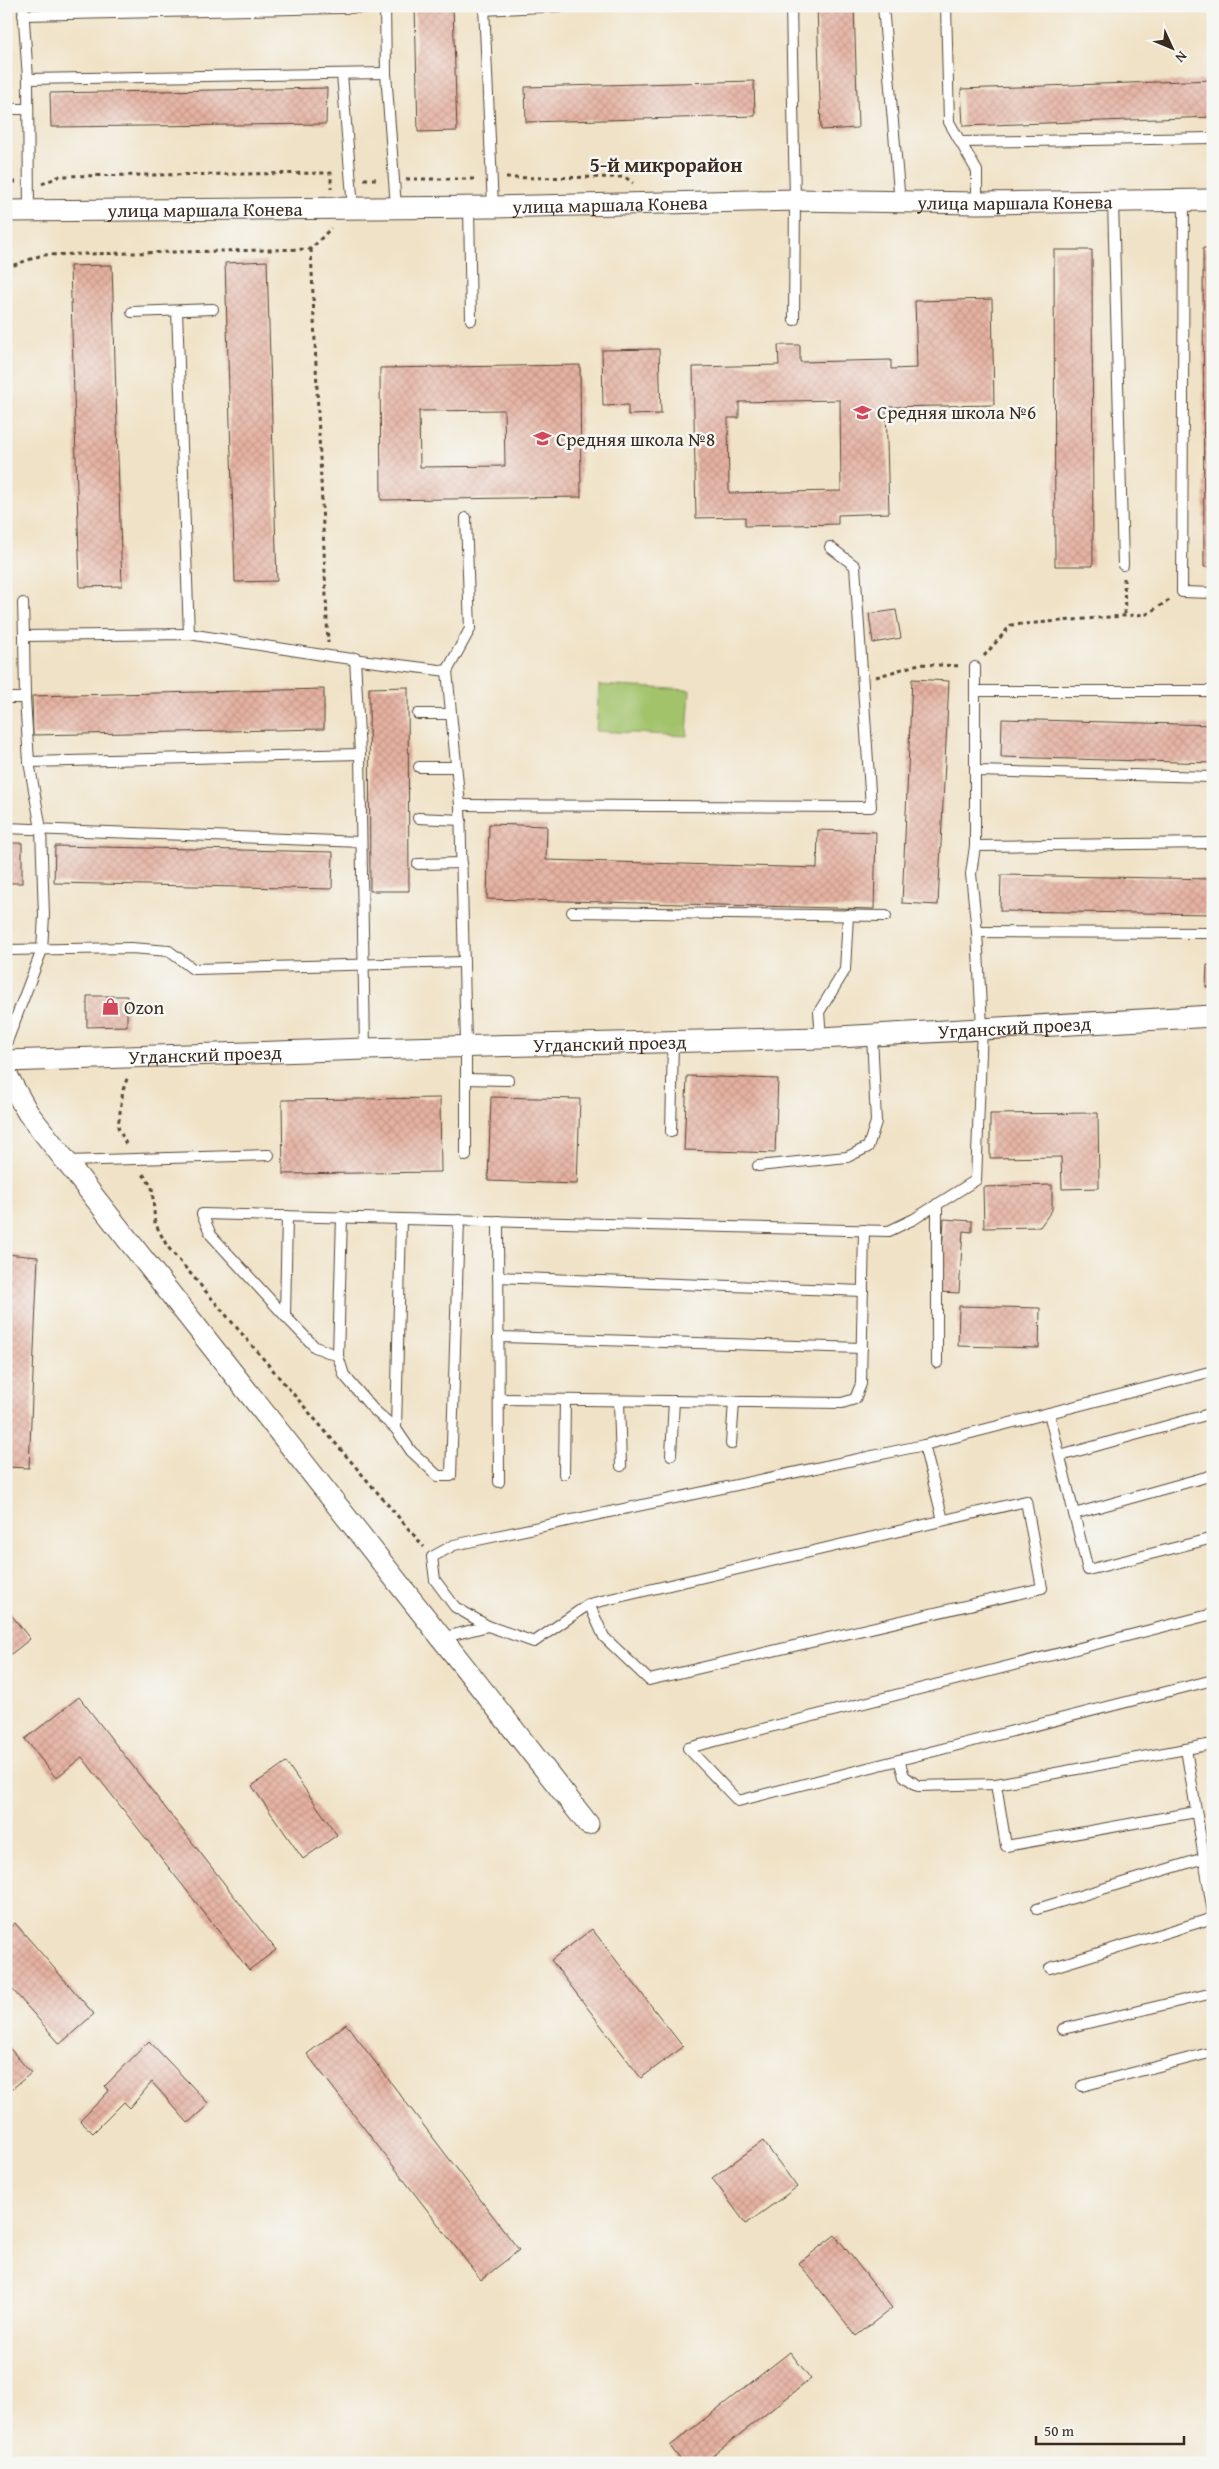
<svg xmlns="http://www.w3.org/2000/svg" width="1219" height="2469" font-family="'Gentium Book Plus',serif">
<defs>
<pattern id="building-cross-hatch" width="8" height="8" patternUnits="userSpaceOnUse" patternTransform="scale(1.25)"><rect width="8" height="8" fill="#e5b1a1"/><path d="M0 0l8 8M0 8l8-8" fill="none" stroke="#c5988a"/></pattern>
</defs>
<rect width="100%" height="100%" fill="#f6f6f2"/>
<filter id="ink" filterUnits="userSpaceOnUse"><feTurbulence type="fractalNoise" baseFrequency=".02" numOctaves="2"/><feDisplacementMap in="SourceGraphic" scale="10" xChannelSelector="R" yChannelSelector="G"/><feConvolveMatrix kernelMatrix="1 2 1 2 8 2 1 2 1" color-interpolation-filters="sRGB"/></filter>
<filter id="wash" filterUnits="userSpaceOnUse"><feTurbulence type="fractalNoise" baseFrequency=".0096" numOctaves="4" result="noise"/><feDisplacementMap in="SourceGraphic" scale="20" xChannelSelector="R" yChannelSelector="G"/><feGaussianBlur stdDeviation="1.12" result="paint"/><feColorMatrix in="noise" values="0 0 0 0 0 0 0 0 0 0 0 0 0 0 0 0 0 1.4 0 .05"/><feComposite in="paint" operator="in"/></filter>
<g filter="url(#wash)">
<rect width="100%" height="100%" fill="#f0e2c6"/>
<path fill="#a2c36b" stroke="#6e7644" d="M599 685 690 690 687 736 596 731Z"/>
<g id="blocks">
<g fill="url(#building-cross-hatch)" fill-rule="evenodd">
<path d="M415 6H453L457 131 418 132Z"/>
<path d="M817 6H854L858 128 821 130Z"/>
<path d="M1213 80V117L963 126 961 89Z"/>
<path d="M754 81 755 116 526 122 525 87Z"/>
<path d="M327 88 326 124 51 127 50 93Z"/>
<path d="M1203 248H1213V567H1204Z"/>
<path d="M1054 250H1092L1093 566H1055Z"/>
<path d="M267 261 277 581 235 582 225 263Z"/>
<path d="M112 265 122 586 80 587 70 266Z"/>
<path d="M992 299 994 405 886 407 889 513 838 515V524L745 526V517L696 518 693 367 779 365 778 345H800V362L891 360V369L917 368 915 301ZM840 400 841 491 729 493 728 418H739V402Z"/>
<path d="M659 349 661 414 628 415V405L603 406 602 350Z"/>
<path d="M580 365 581 497 381 500 380 368ZM504 410 505 466 420 467 419 411Z"/>
<path d="M896 610 901 638 873 643 869 614Z"/>
<path d="M912 679 949 681 938 905 902 903Z"/>
<path d="M408 687 409 891H370L369 688Z"/>
<path d="M324 689V729L33 735 32 696Z"/>
<path d="M1002 719 1213 725V763L1001 757Z"/>
<path d="M489 824 547 826 546 860 817 868 818 830 876 832 874 909 487 899Z"/>
<rect x="6" y="843" width="16" height="40"/>
<path d="M55 846 333 852 332 889 54 883Z"/>
<path d="M1001 875 1213 879V914L1000 911Z"/>
<path d="M1207 965H1213V987H1206Z"/>
<path d="M87 996H127V1026L87 1027Z"/>
<path d="M687 1076 778 1079 775 1153 684 1150Z"/>
<path d="M491 1097 580 1099 577 1184 488 1181Z"/>
<path d="M440 1098 441 1172 283 1174 282 1100Z"/>
<path d="M1098 1113 1099 1188 1062 1189 1061 1157 990 1158V1114Z"/>
<path d="M1052 1185V1210L1040 1227 984 1228 983 1187Z"/>
<path d="M944 1219 972 1221V1232L963 1231 959 1293 940 1292Z"/>
<path d="M6 1254 38 1257 29 1468 6 1467Z"/>
<path d="M959 1306 1040 1308 1039 1348 958 1346Z"/>
<path d="M6 1608 30 1639 6 1658Z"/>
<path d="M79 1697 276 1950 249 1970 82 1757 56 1778 25 1739Z"/>
<path d="M286 1762 337 1835 303 1859 252 1786Z"/>
<path d="M15 1923 94 2014 60 2044 6 1982V1930Z"/>
<path d="M592 1929 683 2047 641 2078 551 1960Z"/>
<path d="M346 2024 519 2250 481 2280 307 2054Z"/>
<path d="M149 2041 209 2104 188 2123 152 2082 130 2108 124 2102 93 2133 80 2121 109 2091 105 2086Z"/>
<path d="M6 2044 31 2073 6 2094Z"/>
<path d="M763 2141 797 2187 746 2224 712 2178Z"/>
<path d="M835 2235 892 2308 856 2336 799 2263Z"/>
<path d="M790 2352 811 2379 703 2463H683L670 2446Z"/>
</g>
</g>
</g>
<g filter="url(#ink)">
<use href="#blocks" fill-opacity="0" stroke="#564637" stroke-width="1"/>
<g fill="none" stroke-linecap="round" stroke-linejoin="round">
<defs>
<g id="lane">
<path d="M23 6 28 79 29 212"/>
<path d="M385 6 386 73 396 207"/>
<path d="M484 6 493 207"/>
<path d="M791 6 795 200 794 320"/>
<path d="M883 6 900 203"/>
<path d="M946 6 949 122 977 171V203"/>
<path d="M484 10 561 6"/>
<path d="M23 15 385 7"/>
<path d="M342 74 353 208"/>
<path d="M28 79 386 73"/>
<path d="M6 109H28"/>
<path d="M961 142 1213 138"/>
<path d="M1184 199 1182 592 1213 593"/>
<path d="M1113 201 1123 565"/>
<path d="M469 207 471 320"/>
<path d="M177 311 189 634"/>
<path d="M132 312 213 309"/>
<path d="M23 603 24 636"/>
<path d="M355 658 360 754 365 1049"/>
<path d="M447 671 470 629 466 518"/>
<path d="M975 691H1213"/>
<path d="M6 698H25"/>
<path d="M418 714H451"/>
<path d="M29 762 360 754"/>
<path d="M419 767H456"/>
<path d="M975 771 1213 777"/>
<path d="M460 805 871 807 855 566 830 547"/>
<path d="M418 818 461 820"/>
<path d="M6 828 361 842"/>
<path d="M975 846 1213 843"/>
<path d="M418 864 462 863"/>
<path d="M572 912 886 916"/>
<path d="M977 932 1213 933"/>
<path d="M6 950 131 948 169 951 193 969 464 962"/>
<path d="M821 1038 819 1012 845 970 848 915"/>
<path d="M6 1044 42 950 44 915 41 829 29 762 25 698 24 636 189 634 329 656 447 671 460 805 466 1046V1156"/>
<path d="M466 1079 508 1080"/>
<path d="M671 1132 673 1041"/>
<path d="M67 1161 269 1155"/>
<path d="M758 1166 847 1157 868 1147 876 1122 872 1034"/>
<path d="M287 1216 285 1316 315 1347 338 1356"/>
<path d="M342 1217 338 1356 344 1375 373 1409 396 1429"/>
<path d="M401 1219 396 1429 411 1451 438 1476H451L459 1220"/>
<path d="M498 1221 499 1482"/>
<path d="M498 1277 863 1291"/>
<path d="M285 1316 211 1235 202 1214 889 1231 914 1219 976 1180 982 1027 977 932 971 874 975 846V667"/>
<path d="M498 1337 862 1348"/>
<path d="M937 1363V1204"/>
<path d="M499 1399 842 1403 855 1399 861 1384 864 1230"/>
<path d="M619 1401 621 1466"/>
<path d="M1049 1413 1088 1570 1213 1538"/>
<path d="M731 1444 734 1402"/>
<path d="M671 1455 674 1401"/>
<path d="M1060 1456 1213 1413"/>
<path d="M564 1474 565 1400"/>
<path d="M1074 1514 1213 1475"/>
<path d="M943 1520 924 1445 1213 1371"/>
<path d="M1213 1614 688 1748 738 1801 1213 1680"/>
<path d="M488 1626 455 1607 435 1580 432 1557 454 1545 924 1445"/>
<path d="M441 1638 488 1626 534 1642 589 1604 604 1637 649 1680 1042 1588 1026 1501 589 1604"/>
<path d="M1186 1749 1213 1913"/>
<path d="M899 1760 904 1776 918 1786 996 1784 1213 1744"/>
<path d="M996 1784 1006 1846 1196 1812"/>
<path d="M1037 1909 1204 1858"/>
<path d="M1050 1968 1213 1918"/>
<path d="M1063 2029 1213 1993"/>
<path d="M1082 2086 1209 2053 1213 2048"/>
</g>
<g id="street">
<path id="s1" d="M6 211 493 207 795 200 977 203 1213 200"/>
<path id="s2" d="M6 1061 365 1049 821 1038 1213 1016"/>
<path d="M6 1074 28 1113 588 1824"/>
</g>
</defs>
<use href="#lane" stroke="#564637" stroke-width="12"/>
<use href="#street" stroke="#564637" stroke-width="23"/>
<g stroke="#564637" stroke-width="3" stroke-dasharray="4 4" stroke-linecap="butt">
<path d="M506 178 625 177 633 183"/>
<path d="M364 179H380"/>
<path d="M406 179H478"/>
<path d="M6 182H16"/>
<path d="M42 184 60 176 331 173V189"/>
<path d="M311 249 328 643"/>
<path d="M6 268 42 255 311 249 331 228"/>
<path d="M1124 578 1125 616"/>
<path d="M984 656 1011 625 1147 614 1171 599"/>
<path d="M876 677 919 664 962 666"/>
<path d="M126 1144 118 1127 123 1090 128 1076"/>
<path d="M143 1174 152 1187 155 1223 167 1246 424 1547"/>
</g>
<use href="#lane" stroke="#fff" stroke-width="10"/>
<use href="#street" stroke="#fff" stroke-width="21"/>
<defs>
<path id="rail" d="M1206 2463 1213 2462"/>
</defs>
<use href="#rail" stroke="#3b2a1e" stroke-width="5.5"/>
<use href="#rail" stroke="#f6f6f2" stroke-width="4" stroke-dasharray="11" stroke-linecap="butt"/>
</g>
</g>
<defs>
<symbol id="school-bare" viewBox="-9 -9 18 18"><path d="M0-5L7-2L0 1L-7-2ZM-4 1L0 2.5L4 1V4Q0 6-4 4Z" fill="#d1495b" stroke="#f6f6f2" stroke-width="2.5" paint-order="stroke"/></symbol>
<symbol id="shop-bare" viewBox="-9 -9 18 18"><path d="M-5-2.5h2.3a2.7 3.5 0 0 1 5.4 0H5L5.5 6h-11ZM-1.5-2.5h3a1.5 2.3 0 0 0-3 0Z" fill="#d1495b" stroke="#f6f6f2" stroke-width="2.5" paint-order="stroke"/></symbol>
</defs>
<g fill-rule="evenodd">
<use href="#school-bare" x="850" y="400" width="25" height="25"/>
<use href="#school-bare" x="530" y="426" width="25" height="25"/>
<use href="#shop-bare" x="98" y="994" width="25" height="25"/>
</g>
<g text-anchor="middle" stroke-width="5" stroke-linejoin="round" paint-order="stroke">
<g font-size="19" fill="#3b2a1e" stroke="#f6f6f2">
<text dy="7" stroke="none"><textPath href="#s1" startOffset="1009">улица маршала Конева</textPath></text>
<text dy="7" stroke="none"><textPath href="#s1" startOffset="604">улица маршала Конева</textPath></text>
<text dy="7" stroke="none"><textPath href="#s1" startOffset="199">улица маршала Конева</textPath></text>
<text dy="7" stroke="none"><textPath href="#s2" startOffset="1009">Угданский проезд</textPath></text>
<text dy="7" stroke="none"><textPath href="#s2" startOffset="604">Угданский проезд</textPath></text>
<text dy="7" stroke="none"><textPath href="#s2" startOffset="199">Угданский проезд</textPath></text>
</g>
<g font-size="19" fill="#3b2a1e" stroke="#f6f6f2" text-anchor="start">
<text x="877" y="419">Средняя школа №6</text>
<text x="556" y="446">Средняя школа №8</text>
<text x="124" y="1014">Ozon</text>
</g>
<g font-size="20" font-weight="bold" fill="#3b2a1e" stroke="#f6f6f2">
<text x="666" y="172">5-й микрорайон</text>
</g>
</g>
<rect width="1219" height="2469" fill="none" stroke="#f6f6f2" stroke-width="25"/>
<g transform="translate(1172 48) rotate(134)" stroke="#f6f6f2" stroke-width="4" paint-order="stroke">
<path d="M0-4L9 19L0 12L-9 19Z" fill="#3b2a1e"/>
<text y="-8" font-size="14" font-weight="bold" text-anchor="middle" fill="#3b2a1e">N</text>
</g>
<path d="M1036 2436v8h148v-8" fill="none" stroke="#3b2a1e" stroke-width="2.5"/>
<text x="1044" y="2436" font-size="15" fill="#3b2a1e" stroke="#f6f6f2" stroke-width="4" paint-order="stroke">50 m</text>
</svg>
